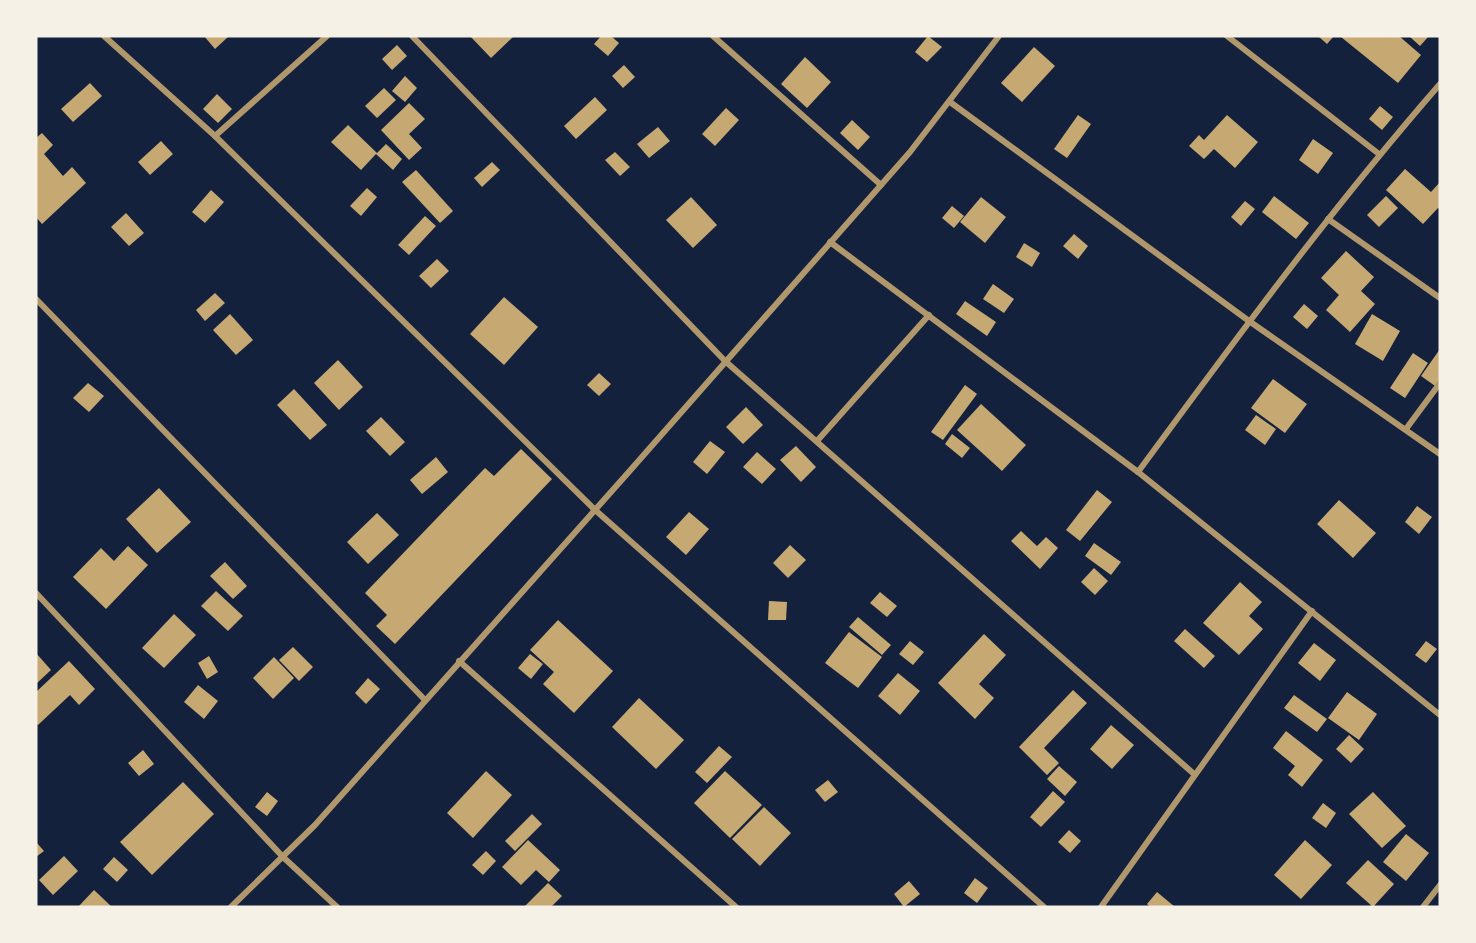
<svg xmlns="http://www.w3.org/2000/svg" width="1476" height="943" font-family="'IBM Plex Sans',sans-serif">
<rect width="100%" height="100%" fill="#14213d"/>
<g fill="#c6a872">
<path d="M204 36H229L215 49Z"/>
<path d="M470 36H514L491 58Z"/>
<path d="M601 36H611L619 43 608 56 594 44Z"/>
<path d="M928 36 942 47 927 62 915 52Z"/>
<path d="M1318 36H1334L1327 44Z"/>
<path d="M1342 36H1399L1421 55 1398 83 1341 37Z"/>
<path d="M1409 36H1429L1420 46Z"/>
<path d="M397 45 407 56 392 70 382 59Z"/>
<path d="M1034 47 1055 66 1022 102 1001 83Z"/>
<path d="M805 57 831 82 807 108 781 84Z"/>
<path d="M624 65 635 77 623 88 612 76Z"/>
<path d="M405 76 417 88 405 102 392 91Z"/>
<path d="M90 83 102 96 73 122 61 109Z"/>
<path d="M384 88 396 100 377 118 365 106Z"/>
<path d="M217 94 232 109 218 123 203 109Z"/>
<path d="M595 97 607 110 576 139 564 126Z"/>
<path d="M409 103 425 119 409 134 422 148 409 160 381 130Z"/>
<path d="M1380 106 1393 117 1382 130 1369 119Z"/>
<path d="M726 108 739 120 715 146 702 134Z"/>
<path d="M1078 115 1091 124 1067 158 1054 149Z"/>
<path d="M1227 115 1258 142 1235 168 1214 149 1204 159 1189 146 1199 135 1204 140Z"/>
<path d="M852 120 870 137 858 150 840 133Z"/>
<path d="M348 125 377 153 386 144 402 159 393 170 376 154 361 170 331 142Z"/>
<path d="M658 127 670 141 649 158 637 144Z"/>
<path d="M42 133 53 145 44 154 63 176 72 167 86 183 42 224 36 217V138Z"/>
<path d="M1313 139 1333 153 1318 174 1299 160Z"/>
<path d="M161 141 173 154 150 175 138 162Z"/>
<path d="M615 152 630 167 620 176 605 160Z"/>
<path d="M492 162 500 170 482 187 474 178Z"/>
<path d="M1405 169 1431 192 1440 182V209L1438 208 1423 224 1386 190Z"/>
<path d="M416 170 453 211 440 223 402 182Z"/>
<path d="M367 188 377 197 361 216 350 206Z"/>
<path d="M211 190 224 202 205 223 192 212Z"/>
<path d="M1274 196 1309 223 1296 239 1262 212Z"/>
<path d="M1386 196 1398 208 1379 227 1367 215Z"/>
<path d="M691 197 717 225 693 248 666 220Z"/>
<path d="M981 197 1006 217 985 243 960 222Z"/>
<path d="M1245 201 1255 209 1241 226 1231 217Z"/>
<path d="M952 206 964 216 954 228 942 218Z"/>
<path d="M126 213 144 233 129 246 111 227Z"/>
<path d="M425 216 436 226 409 255 398 245Z"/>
<path d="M1074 234 1088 246 1078 259 1063 246Z"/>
<path d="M1024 243 1040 253 1032 267 1016 257Z"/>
<path d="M1346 251 1374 277 1361 291 1375 304 1350 332 1326 310 1339 295 1321 278Z"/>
<path d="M437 259 449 271 431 288 419 276Z"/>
<path d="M993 284 1014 299 1004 313 983 299Z"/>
<path d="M215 293 225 303 205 321 196 310Z"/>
<path d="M504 297 538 327 504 365 470 334Z"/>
<path d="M965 301 996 322 987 336 956 314Z"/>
<path d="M1304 304 1318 316 1307 329 1293 317Z"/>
<path d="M230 314 253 340 236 355 213 330Z"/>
<path d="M1372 314 1400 331 1383 361 1355 344Z"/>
<path d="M1440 349V386L1438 388 1421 376Z"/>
<path d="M1413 353 1428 363 1405 398 1390 388Z"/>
<path d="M338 360 363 387 339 410 314 383Z"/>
<path d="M599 373 611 384 599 396 587 385Z"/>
<path d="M1273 379 1307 404 1285 433 1251 408Z"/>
<path d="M88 383 104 396 89 412 73 398Z"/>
<path d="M965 385 977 394 943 440 931 432Z"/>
<path d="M294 389 327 425 310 440 277 405Z"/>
<path d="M981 404 1026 445 1002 471 957 430Z"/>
<path d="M746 407 763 425 743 444 726 427Z"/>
<path d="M1256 415 1276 429 1265 445 1245 430Z"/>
<path d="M381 417 405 442 390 456 366 431Z"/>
<path d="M952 434 970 448 962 458 945 444Z"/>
<path d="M710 441 725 452 707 474 693 462Z"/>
<path d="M796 446 816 467 801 482 780 460Z"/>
<path d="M521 449 552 479 395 644 376 626 387 615 365 593 485 468 494 476Z"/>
<path d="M757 452 776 469 762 484 743 467Z"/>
<path d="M436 457 448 472 422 494 410 480Z"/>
<path d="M159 488 191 522 157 553 126 519Z"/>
<path d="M1097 490 1112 502 1080 541 1066 530Z"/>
<path d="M1339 500 1376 533 1353 558 1317 524Z"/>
<path d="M1417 506 1432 517 1419 534 1405 522Z"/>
<path d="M689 512 709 529 686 555 666 537Z"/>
<path d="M377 513 399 535 368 564 347 542Z"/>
<path d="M1021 531 1037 546 1046 537 1058 548 1040 569 1011 541Z"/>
<path d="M1094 543 1121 562 1111 575 1085 556Z"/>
<path d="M790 545 806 560 788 578 773 563Z"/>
<path d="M128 546 148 565 106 609 73 577 101 548 114 561Z"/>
<path d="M225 562 247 586 233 599 210 576Z"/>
<path d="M1094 568 1108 581 1095 595 1081 582Z"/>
<path d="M1240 582 1262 602 1249 616 1263 629 1239 655 1203 623Z"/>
<path d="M216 591 243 616 228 631 201 606Z"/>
<path d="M880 592 897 606 887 617 870 603Z"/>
<path d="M769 601 787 602 786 620H768Z"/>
<path d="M174 614 196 635 164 668 142 648Z"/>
<path d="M858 617 891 645 882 655 849 627Z"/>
<path d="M558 620 613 671 574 713 543 684 554 672 530 650Z"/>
<path d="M1185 629 1215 656 1204 668 1174 641Z"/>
<path d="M849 632 882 657 858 688 825 663Z"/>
<path d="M984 634 1006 655 979 684 994 698 975 719 938 683Z"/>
<path d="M910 641 924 652 913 665 899 654Z"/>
<path d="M1426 641 1437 649 1426 663 1415 655Z"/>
<path d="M1314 643 1336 660 1320 681 1298 663Z"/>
<path d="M293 647 313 667 299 681 279 660Z"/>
<path d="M36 653 51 670 36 684Z"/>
<path d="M530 654 543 664 531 679 518 668Z"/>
<path d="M209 656 218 672 207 679 198 663Z"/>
<path d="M274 657 294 678 273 699 253 678Z"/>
<path d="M69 661 95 689 79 705 70 695 38 725 36 723V692Z"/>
<path d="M898 673 920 691 900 715 878 696Z"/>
<path d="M368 678 380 689 366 704 355 693Z"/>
<path d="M198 685 218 701 204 719 184 702Z"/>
<path d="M1073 690 1087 703 1044 748 1059 763 1047 775 1019 747Z"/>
<path d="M1347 692 1377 714 1359 740 1328 718Z"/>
<path d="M1294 695 1327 719 1317 732 1284 708Z"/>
<path d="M639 698 684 740 656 769 612 727Z"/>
<path d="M1111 725 1134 745 1112 769 1090 749Z"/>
<path d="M1286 731 1323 760 1302 787 1288 775 1295 766 1273 748Z"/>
<path d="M1349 735 1364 749 1351 763 1336 749Z"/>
<path d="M719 746 732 757 707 783 695 772Z"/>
<path d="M143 750 154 764 139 776 128 763Z"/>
<path d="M1059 766 1077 782 1065 796 1047 779Z"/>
<path d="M486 771 512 795 473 838 447 813Z"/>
<path d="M725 771 762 805 730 838 694 803Z"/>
<path d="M828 780 838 792 825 802 815 790Z"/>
<path d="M183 782 214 814 152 875 120 842Z"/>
<path d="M1053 791 1065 802 1041 827 1030 817Z"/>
<path d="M267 792 278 801 267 816 255 807Z"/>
<path d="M1373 792 1406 826 1382 848 1349 814Z"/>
<path d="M1323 803 1336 813 1326 828 1312 818Z"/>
<path d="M764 807 791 833 760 866 732 839Z"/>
<path d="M532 814 542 824 515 851 505 841Z"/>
<path d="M1069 830 1081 841 1070 853 1058 842Z"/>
<path d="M1406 834 1429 853 1406 881 1383 862Z"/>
<path d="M528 840 560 870 549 882 536 870 521 885 502 867Z"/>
<path d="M1305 840 1332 865 1301 899 1274 875Z"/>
<path d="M36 842 44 851 36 857Z"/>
<path d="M486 851 496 861 483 875 472 865Z"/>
<path d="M64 856 78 871 53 895 39 880Z"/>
<path d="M114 857 128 870 117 882 103 869Z"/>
<path d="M1368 860 1394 884 1373 907 1346 883Z"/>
<path d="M975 878 988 888 977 903 964 893Z"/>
<path d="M909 881 920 894 904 907 894 894Z"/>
<path d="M548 883 562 896 551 907H524Z"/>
<path d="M94 890 112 907H78Z"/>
<path d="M1157 892 1175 907H1150L1147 904Z"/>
</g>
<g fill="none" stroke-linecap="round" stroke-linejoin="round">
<g stroke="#b1986c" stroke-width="6">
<path d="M104 36 215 136 594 509 1044 907"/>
<path d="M412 36 725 361 1194 774"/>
<path d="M713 36 881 185"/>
<path d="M1227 36 1379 154"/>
<path d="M950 102 1249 321 1440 454"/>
<path d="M215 136 327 36"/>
<path d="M1328 219 1440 298"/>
<path d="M830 242 1138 472 1440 715"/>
<path d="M36 299 425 700"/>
<path d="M1406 429 1440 383"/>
<path d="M817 441 929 315"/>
<path d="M1138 472C1235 340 1332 208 1440 84"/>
<path d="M36 593 283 857 337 907"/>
<path d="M459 661 736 907"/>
<path d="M231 907 315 825 627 474 910 152 999 36"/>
<path d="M1101 907 1312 611"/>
<path d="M1423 907 1440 885"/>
</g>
</g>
<rect width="1476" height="943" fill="none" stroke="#f6f1e7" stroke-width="75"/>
</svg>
